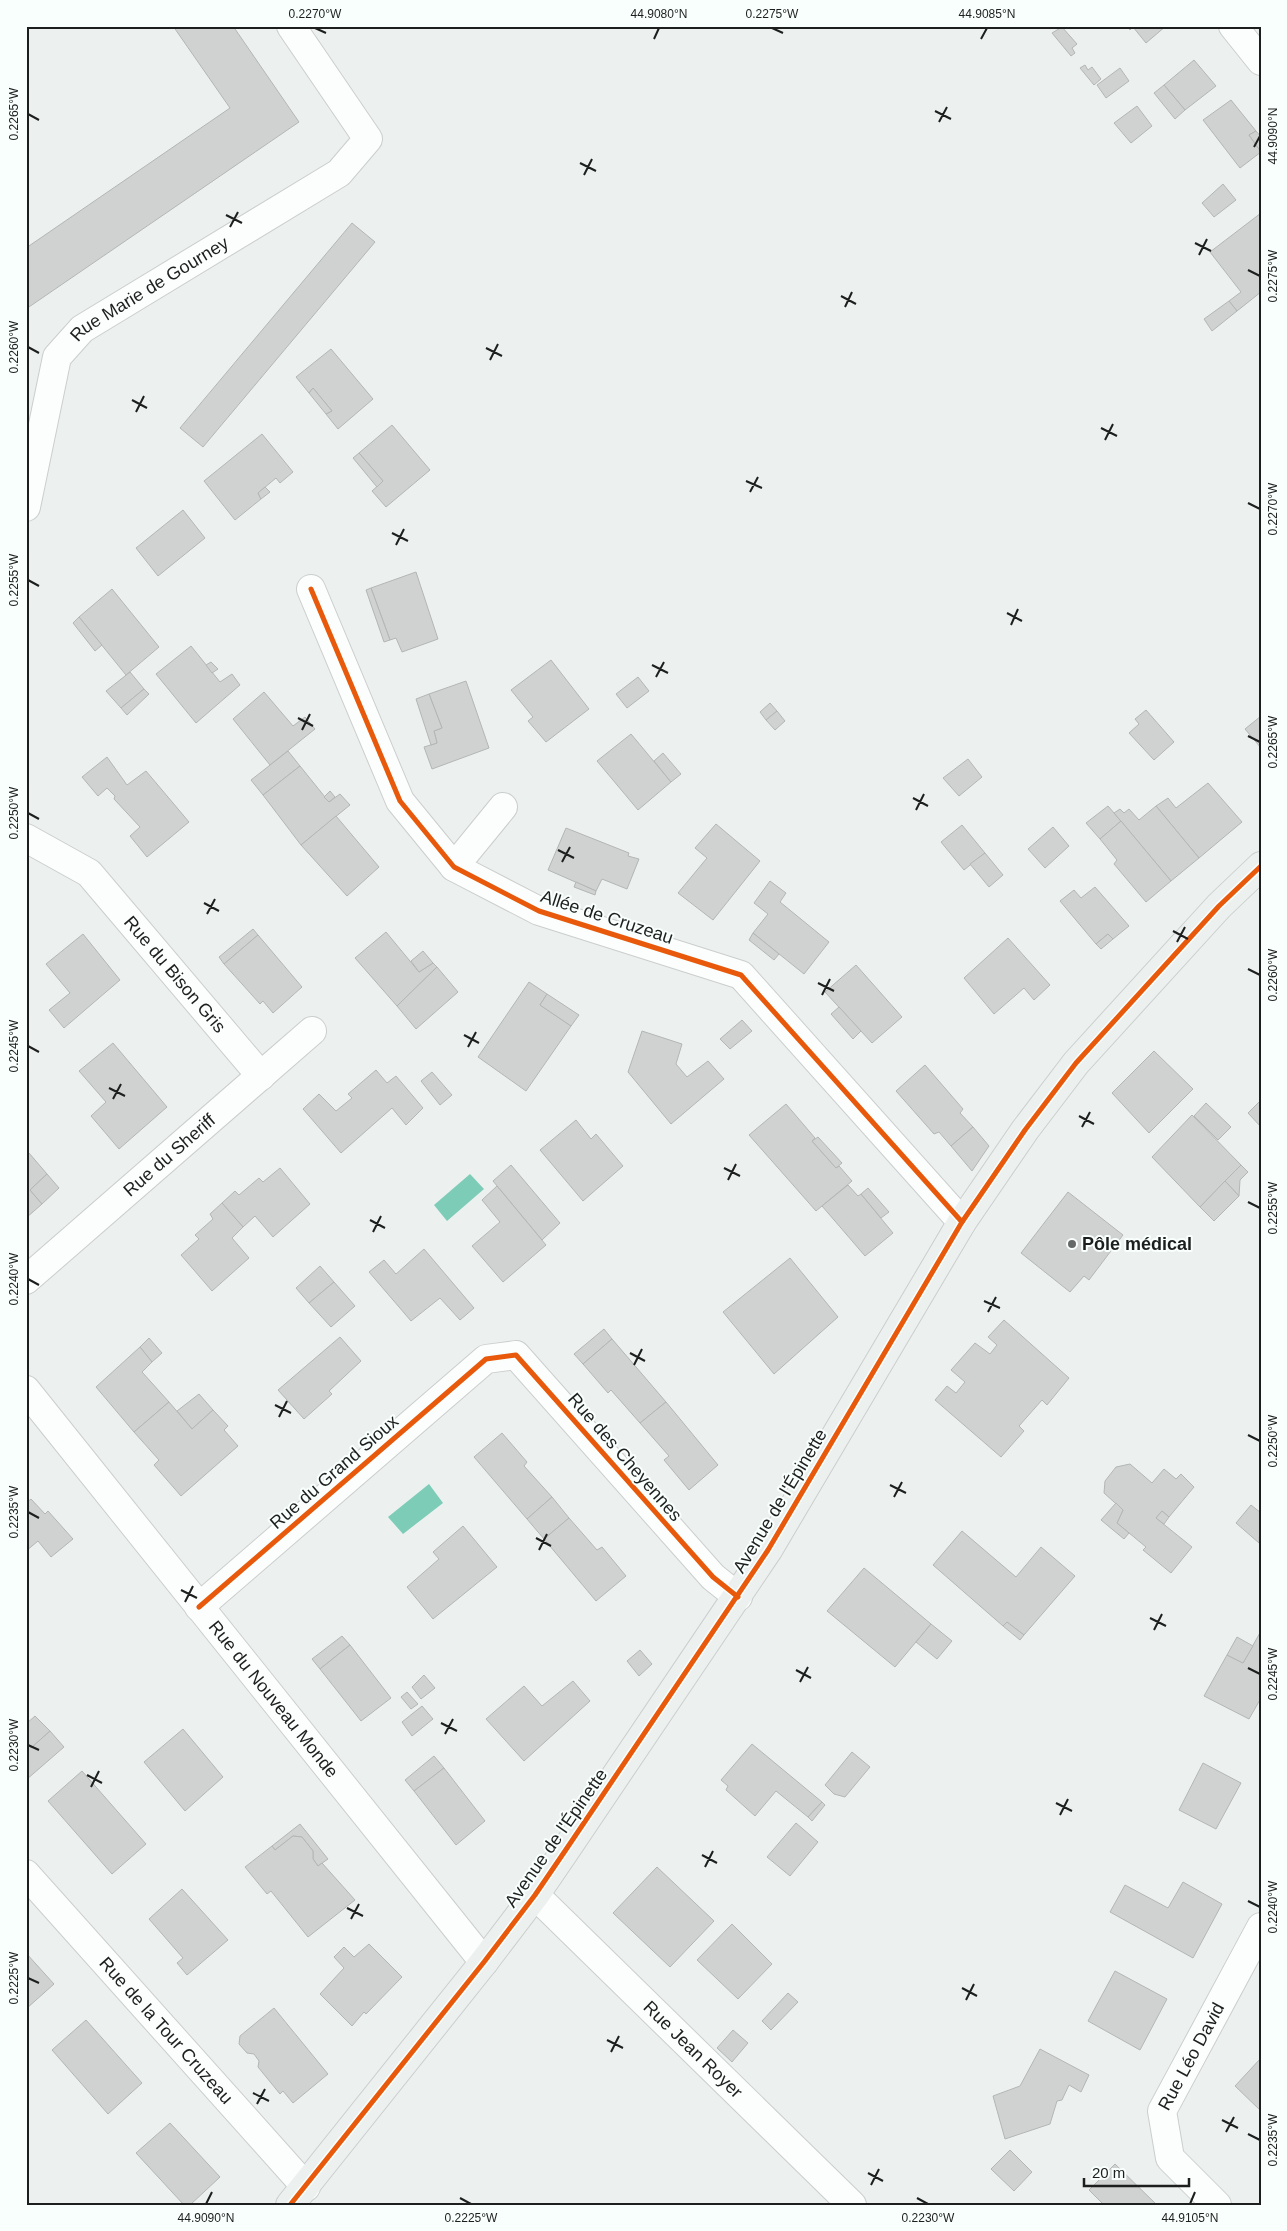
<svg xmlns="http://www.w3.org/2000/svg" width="1287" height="2231" font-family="Arial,sans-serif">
<rect width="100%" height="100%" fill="#ecf1ef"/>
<g fill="#7dccb8">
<path d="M470 1174 484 1189 447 1221 434 1205Z"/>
<path d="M429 1484 443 1503 403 1534 388 1517Z"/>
</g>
<g fill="#cfd2d1" stroke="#b4b6b6">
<path d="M173 26H233L299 122 26 309V248L230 108Z"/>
<path d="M1127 26H1166L1146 43 1133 27 1130 30Z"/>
<path d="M1062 27 1077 44 1072 48 1075 53 1071 56 1052 33Z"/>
<path d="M1194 60 1216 86 1185 110 1164 85Z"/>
<path d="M1085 65 1088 70 1092 67 1101 79 1094 85 1080 68Z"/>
<path d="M1120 68 1129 81 1106 98 1097 85Z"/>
<path d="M1164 85 1185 110 1175 119 1154 93Z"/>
<path d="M1231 100 1256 131 1249 135 1261 152 1240 168 1203 120Z"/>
<path d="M1137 106 1152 126 1131 143 1114 123Z"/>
<path d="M1256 131 1261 137V152L1249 135Z"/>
<path d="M1223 184 1236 200 1214 217 1202 203Z"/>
<path d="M1261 213V292L1237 311 1229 301 1241 292 1210 252Z"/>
<path d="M352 223 375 242 203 447 180 428Z"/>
<path d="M1229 301 1237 311 1212 331 1204 319Z"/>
<path d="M331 349 373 399 338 429 326 414 332 411 313 388 309 393 296 377Z"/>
<path d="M313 388 332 411 326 414 309 393Z"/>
<path d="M392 425 430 470 386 507 372 491 383 481 359 453Z"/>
<path d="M262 434 293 472 280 483 276 478 258 493 261 499 235 520 204 481Z"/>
<path d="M359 453 383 481 377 487 353 458Z"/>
<path d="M265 487 270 492 261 499 258 493Z"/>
<path d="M183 510 205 538 158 576 136 548Z"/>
<path d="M416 572 438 639 402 652 396 638 390 640 371 588Z"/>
<path d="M371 588 390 640 384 642 366 590Z"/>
<path d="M112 589 159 647 126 675 79 617Z"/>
<path d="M79 617 102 645 95 651 73 623Z"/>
<path d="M191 646 220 682 232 674 240 685 196 723 156 674Z"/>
<path d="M551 660 589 709 546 742 528 721 533 717 511 690Z"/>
<path d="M211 662 218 669 212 673 206 665Z"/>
<path d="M130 672 144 689 121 708 106 691Z"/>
<path d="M638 677 649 691 627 708 616 694Z"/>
<path d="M466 681 489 748 432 769 424 747 437 743 434 731 442 728 429 694Z"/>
<path d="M144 689 149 694 127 715 121 708Z"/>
<path d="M264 692 293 726 305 717 315 729 270 765 233 719Z"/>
<path d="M429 694 442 728 434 731 437 743 431 745 416 699Z"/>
<path d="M770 703 777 711 766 720 760 712Z"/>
<path d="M1146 710 1174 742 1154 760 1129 733 1139 724 1135 719Z"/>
<path d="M777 711 785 721 775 730 766 720Z"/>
<path d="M1261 716V748L1245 729Z"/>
<path d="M631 734 671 782 638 810 597 761Z"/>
<path d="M288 751 300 766 263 795 251 780Z"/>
<path d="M663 753 681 774 671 782 654 761Z"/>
<path d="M107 757 127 785 146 771 189 822 147 857 130 836 140 827 114 799 115 796 107 788 98 796 82 777Z"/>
<path d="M968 759 982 777 959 796 943 778Z"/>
<path d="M300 766 329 802 340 794 350 805 301 845 263 795Z"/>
<path d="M1208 783 1242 822 1199 858 1156 806 1168 798 1176 808Z"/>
<path d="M330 791 335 797 329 802 324 797Z"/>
<path d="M1108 806 1121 821 1100 839 1086 823Z"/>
<path d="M1156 806 1199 858 1171 881 1114 813 1120 809 1124 813 1129 809 1139 820Z"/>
<path d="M336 816 379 867 347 896 301 845Z"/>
<path d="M1121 821 1171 881 1146 902 1114 864 1117 860 1100 839Z"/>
<path d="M716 824 760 861 713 920 678 893 707 858 695 848Z"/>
<path d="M962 825 985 853 964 870 941 842Z"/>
<path d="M1053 827 1069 846 1045 868 1028 849Z"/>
<path d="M566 828 629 853 628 856 639 859 627 889 602 879 596 891 548 870Z"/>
<path d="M985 853 1003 875 989 887 970 864Z"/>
<path d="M770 881 786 893 780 902 829 942 804 974 753 933 768 914 754 903Z"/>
<path d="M576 882 596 891 595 895 574 887Z"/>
<path d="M1095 887 1129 926 1113 939 1108 934 1096 944 1060 901 1074 890 1081 898Z"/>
<path d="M253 929 258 935 224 964 219 957Z"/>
<path d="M386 932 419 972 433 963 437 967 397 1006 355 958Z"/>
<path d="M753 933 779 954 774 960 749 940Z"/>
<path d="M83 934 120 980 64 1028 49 1010 70 993 46 964Z"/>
<path d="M1108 934 1113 939 1101 949 1096 944Z"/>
<path d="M258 935 302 987 273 1013 263 1001 260 1004 224 964Z"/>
<path d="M1008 938 1050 985 1034 1000 1024 988 994 1014 964 978Z"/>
<path d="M423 951 433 963 419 972 411 961Z"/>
<path d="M856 965 902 1017 872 1043 825 992Z"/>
<path d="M437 967 458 992 416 1029 397 1006Z"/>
<path d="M529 982 547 994 540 1005 571 1026 526 1091 478 1057Z"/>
<path d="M547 994 579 1015 571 1026 540 1005Z"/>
<path d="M839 1007 861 1031 853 1039 831 1014Z"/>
<path d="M742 1020 752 1031 730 1049 720 1039Z"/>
<path d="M642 1031 682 1044 676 1064 687 1077 708 1061 724 1079 671 1124 628 1072Z"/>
<path d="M113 1043 167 1107 119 1149 91 1116 106 1102 79 1071Z"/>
<path d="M1154 1051 1193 1089 1149 1133 1112 1093Z"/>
<path d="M925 1065 963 1109 960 1113 973 1127 951 1146 939 1132 934 1134 896 1091Z"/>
<path d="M376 1070 387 1083 396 1076 423 1108 406 1125 392 1108 341 1153 303 1109 319 1094 336 1111 352 1098 348 1094Z"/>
<path d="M432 1072 452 1095 440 1105 421 1081Z"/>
<path d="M1261 1100V1127L1248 1113Z"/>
<path d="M1206 1103 1231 1127 1218 1140 1194 1116Z"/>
<path d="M786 1104 815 1138 812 1141 836 1168 839 1166 852 1181 816 1211 749 1135Z"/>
<path d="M1192 1115 1241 1165 1200 1207 1152 1157Z"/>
<path d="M576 1120 591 1139 596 1134 623 1166 583 1201 540 1150Z"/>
<path d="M973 1127 989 1146 972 1171 951 1146Z"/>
<path d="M818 1137 842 1163 836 1168 812 1141Z"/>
<path d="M29 1153 47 1174 30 1190 42 1204 26 1218V1155Z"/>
<path d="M511 1165 560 1223 542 1240 493 1181Z"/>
<path d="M1241 1165 1248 1172 1240 1180 1239 1196 1225 1181Z"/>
<path d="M280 1168 310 1204 273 1237 255 1216 243 1227 222 1203 235 1191 239 1195 259 1178 263 1182Z"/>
<path d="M47 1174 59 1188 42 1204 30 1190Z"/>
<path d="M1225 1181 1239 1196 1214 1221 1200 1207Z"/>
<path d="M848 1185 858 1196 861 1194 893 1233 865 1256 822 1206Z"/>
<path d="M497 1186 546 1245 503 1282 472 1246 500 1222 482 1200Z"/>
<path d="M868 1188 889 1212 881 1218 861 1194Z"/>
<path d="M1068 1192 1123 1235 1089 1280 1084 1276 1070 1292 1021 1253Z"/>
<path d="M222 1203 243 1227 232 1238 249 1258 212 1291 181 1255 199 1239 195 1235 213 1219 210 1214Z"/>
<path d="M424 1249 474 1308 460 1320 440 1298 411 1321 369 1272 384 1260 396 1274Z"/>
<path d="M790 1258 838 1317 774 1374 723 1312Z"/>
<path d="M320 1266 334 1282 309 1303 296 1288Z"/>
<path d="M334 1282 355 1306 331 1327 309 1303Z"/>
<path d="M1004 1320 1069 1378 1047 1405 1042 1400 1019 1426 1024 1431 1001 1457 935 1400 947 1386 956 1393 965 1382 951 1370 975 1343 990 1354 997 1345 988 1337Z"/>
<path d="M604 1329 612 1339 583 1364 574 1354Z"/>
<path d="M340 1337 361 1361 329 1391 332 1394 304 1419 278 1390Z"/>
<path d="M149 1338 162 1353 152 1362 140 1347Z"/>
<path d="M612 1339 666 1402 640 1423 611 1390 608 1393 583 1364Z"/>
<path d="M140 1347 152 1362 142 1372 169 1402 134 1432 96 1387Z"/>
<path d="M199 1394 213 1410 192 1429 177 1411Z"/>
<path d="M169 1402 192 1429 213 1410 228 1426 224 1430 238 1446 181 1496 154 1465 159 1460 134 1432Z"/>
<path d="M666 1402 718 1465 689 1490 664 1460 669 1456 640 1423Z"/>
<path d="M502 1433 527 1462 524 1466 552 1497 527 1519 474 1457Z"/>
<path d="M1130 1464 1152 1483 1164 1469 1176 1479 1181 1474 1194 1487 1169 1517 1162 1511 1156 1518 1192 1547 1171 1573 1143 1550 1146 1547 1117 1523 1123 1510 1104 1493 1105 1481 1116 1467Z"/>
<path d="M552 1497 569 1518 544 1539 527 1519Z"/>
<path d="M31 1499 45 1514 48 1511 73 1539 51 1557 38 1541 26 1551V1503Z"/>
<path d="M1116 1503 1123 1510 1117 1523 1129 1533 1124 1539 1101 1520Z"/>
<path d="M1251 1505 1261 1513 1259 1543 1236 1523Z"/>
<path d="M1162 1511 1169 1517 1164 1524 1156 1518Z"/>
<path d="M569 1518 597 1550 602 1547 626 1576 596 1601 544 1539Z"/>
<path d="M463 1526 497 1567 433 1619 407 1587 439 1559 433 1552Z"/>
<path d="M962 1531 1016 1577 1041 1547 1075 1576 1024 1635 1007 1622 1003 1626 933 1565Z"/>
<path d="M864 1568 931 1624 895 1667 827 1611Z"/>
<path d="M1007 1622 1024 1635 1020 1640 1003 1626Z"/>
<path d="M931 1624 952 1641 937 1659 916 1642Z"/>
<path d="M1261 1631V1698L1249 1719 1204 1696 1227 1655 1243 1663Z"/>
<path d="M342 1636 350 1645 320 1669 312 1659Z"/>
<path d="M1237 1637 1253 1646 1243 1663 1227 1655Z"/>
<path d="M350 1645 391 1698 361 1721 320 1669Z"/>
<path d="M640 1650 652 1664 639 1676 627 1661Z"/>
<path d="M424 1675 435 1688 421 1699 412 1687Z"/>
<path d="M573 1681 590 1701 524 1761 486 1719 524 1686 542 1706Z"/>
<path d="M407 1692 418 1704 411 1709 401 1697Z"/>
<path d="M422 1706 433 1719 412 1736 402 1722Z"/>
<path d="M35 1716 50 1731 31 1748 26 1743V1724Z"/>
<path d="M183 1729 223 1777 185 1811 144 1762Z"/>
<path d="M50 1731 64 1747 26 1780V1743L31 1748Z"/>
<path d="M752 1744 822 1802 808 1817 776 1791 755 1816 726 1790 728 1786 721 1780Z"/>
<path d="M852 1752 870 1767 845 1797 834 1794 825 1785Z"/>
<path d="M434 1756 444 1768 414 1791 405 1780Z"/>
<path d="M1203 1763 1241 1783 1216 1829 1179 1810Z"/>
<path d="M444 1768 485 1821 456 1845 414 1791Z"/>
<path d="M82 1771 146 1844 112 1874 48 1801Z"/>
<path d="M822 1802 825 1805 812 1821 808 1817Z"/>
<path d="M796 1823 818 1842 790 1876 767 1857Z"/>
<path d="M300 1824 328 1859 318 1866 313 1859V1851L302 1837 293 1836 275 1850 272 1846Z"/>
<path d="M293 1836 302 1837 313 1851V1859L318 1866 322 1863 355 1900 308 1937 271 1891 267 1894 245 1867 272 1846 275 1850Z"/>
<path d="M657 1867 714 1921 670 1967 613 1913Z"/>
<path d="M1183 1882 1222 1904 1193 1958 1110 1912 1125 1885 1168 1908Z"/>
<path d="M182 1889 228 1940 187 1975 177 1963 183 1958 149 1919Z"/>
<path d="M732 1924 772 1964 738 1999 697 1960Z"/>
<path d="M369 1944 402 1977 366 2014 364 2012 352 2026 320 1994 344 1968 334 1957 344 1947 354 1957Z"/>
<path d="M26 1953 54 1984 26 2009Z"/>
<path d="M1115 1971 1167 1999 1140 2050 1088 2021Z"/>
<path d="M788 1993 798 2002 771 2030 762 2021Z"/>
<path d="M274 2008 328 2074 293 2103 283 2091 280 2094 258 2067 259 2061 254 2054 247 2053 239 2044 240 2036Z"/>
<path d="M86 2020 142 2083 108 2114 52 2050Z"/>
<path d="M733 2030 748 2043 732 2062 717 2048Z"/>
<path d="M1040 2049 1089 2075 1081 2092 1069 2085 1062 2100 1057 2101 1050 2124 1005 2139 993 2096 1020 2086Z"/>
<path d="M1261 2058V2111L1235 2086Z"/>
<path d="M170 2123 220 2177 190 2205H184L136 2153Z"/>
<path d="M1010 2150 1032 2172 1014 2191 991 2169Z"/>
<path d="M1115 2164 1157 2205H1104L1089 2190Z"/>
</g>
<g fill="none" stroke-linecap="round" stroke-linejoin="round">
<defs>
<g id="street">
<path d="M1233 26 1261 61"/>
<path id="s1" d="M26 507 57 357 82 329 339 173 368 139 291 26"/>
<path d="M311 589 400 801 454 867 539 911 741 975 962 1222"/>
<path id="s2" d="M26 838 89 873 261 1076"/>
<path d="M454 867 503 807"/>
<path id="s3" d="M26 1280 312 1031"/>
<path id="s4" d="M26 1390 484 1962"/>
<path d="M199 1607 486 1359 516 1355 713 1577 738 1597"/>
<path id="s5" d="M26 1874 306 2187"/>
<path id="s6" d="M535 1895 852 2205"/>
<path id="s7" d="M1217 2205 1170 2158 1162 2111 1261 1927"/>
</g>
<path id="secondary" d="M290 2205 484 1962 535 1895 565 1851 768 1550 962 1222 1025 1130 1076 1063 1219 906 1261 866"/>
</defs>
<use href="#street" stroke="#cbcecd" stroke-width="30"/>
<use href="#secondary" stroke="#cbcecd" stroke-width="30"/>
<use href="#street" stroke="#fcfdfd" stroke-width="28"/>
<use href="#secondary" stroke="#ecf1f0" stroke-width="28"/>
<defs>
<g id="cycleway">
<path d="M311 589 400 801 454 867 539 911 741 975 962 1222"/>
<path d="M199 1607 486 1359 516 1355 713 1577 738 1597"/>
<path d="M290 2205 484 1962 535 1895 565 1851 768 1550 962 1222 1025 1130 1076 1063 1219 906 1261 866"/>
</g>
</defs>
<use href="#cycleway" stroke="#f8fffd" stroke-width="8"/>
<use href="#cycleway" stroke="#e8590c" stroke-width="5"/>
</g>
<path fill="none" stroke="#1d1f1e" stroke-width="2" d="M315 28 326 33M772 28 783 33M654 39 659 28M981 39 987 28M935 111 951 119M28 114 39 120M939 122 947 107M1254 147 1260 136M580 163 596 171M584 175 592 159M226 215 242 223M230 227 238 212M1195 243 1211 251M1199 255 1207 239M1248 270 1260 276M841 296 856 304M845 307 852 292M28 347 39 353M486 348 502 356M490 360 498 344M132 400 147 408M136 412 144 396M1101 428 1117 436M1105 440 1113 424M746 481 762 488M750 492 758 477M1248 503 1260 509M392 533 408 541M396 545 404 529M28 580 39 586M1007 613 1022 621M1011 625 1018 609M652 665 668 673M656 677 664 662M298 718 313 726M302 730 310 714M1248 736 1260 742M913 798 928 806M916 810 924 794M28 813 39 819M558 850 574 858M562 862 570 847M204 903 219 911M207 914 215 899M1173 931 1188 939M1177 942 1185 927M1248 969 1260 975M818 983 834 991M822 995 830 979M464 1035 479 1043M28 1046 39 1052M468 1047 476 1032M109 1088 125 1096M113 1099 121 1084M1079 1116 1094 1124M1082 1127 1090 1112M724 1168 740 1176M728 1180 736 1164M1248 1202 1260 1208M370 1220 385 1228M373 1232 381 1216M28 1279 39 1285M984 1301 1000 1308M988 1312 996 1297M630 1353 645 1361M634 1365 642 1349M275 1405 291 1413M279 1417 287 1401M1248 1435 1260 1441M890 1485 906 1493M894 1497 902 1482M28 1512 39 1518M536 1538 551 1546M539 1550 547 1534M181 1590 197 1598M185 1602 193 1586M1150 1618 1166 1626M1154 1630 1162 1614M1248 1668 1260 1674M796 1670 811 1678M800 1682 808 1667M441 1723 457 1731M445 1734 453 1719M28 1745 39 1750M87 1775 102 1783M91 1787 99 1771M1056 1803 1072 1811M1060 1815 1068 1799M702 1855 717 1863M705 1867 713 1851M1248 1901 1260 1907M347 1908 363 1916M351 1919 359 1904M28 1978 39 1983M962 1988 977 1996M966 2000 974 1984M607 2040 623 2048M611 2052 619 2036M253 2093 269 2101M257 2104 265 2089M1222 2120 1238 2128M1226 2132 1234 2117M1248 2134 1260 2140M868 2173 883 2181M871 2185 879 2169M460 2198 471 2204M917 2198 928 2204M206 2204 212 2192M1190 2204 1195 2192"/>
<circle fill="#656867" stroke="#f8fffd" stroke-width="2" cx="1072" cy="1244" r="5"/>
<g text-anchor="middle" stroke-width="4" stroke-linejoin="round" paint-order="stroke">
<g font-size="18" fill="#1d1f1e" stroke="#f8fffd">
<text dy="6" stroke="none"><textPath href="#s1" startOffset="269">Rue Marie de Gourney</textPath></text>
<text transform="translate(607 917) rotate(18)" y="6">Allée de Cruzeau</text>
<text dy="6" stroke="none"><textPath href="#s2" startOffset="205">Rue du Bison Gris</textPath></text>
<text dy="6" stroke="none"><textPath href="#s3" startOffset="190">Rue du Sheriff</textPath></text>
<text transform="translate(625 1457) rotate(49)" y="6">Rue des Cheyennes</text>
<text transform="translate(334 1472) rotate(-41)" y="6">Rue du Grand Sioux</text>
<text transform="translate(780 1501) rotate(-59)" y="6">Avenue de l'Épinette</text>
<text dy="6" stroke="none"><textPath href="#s4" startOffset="396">Rue du Nouveau Monde</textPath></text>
<text transform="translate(556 1838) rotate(-55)" y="6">Avenue de l'Épinette</text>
<text dy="6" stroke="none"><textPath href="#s5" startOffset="210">Rue de la Tour Cruzeau</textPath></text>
<text dy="6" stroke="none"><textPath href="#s6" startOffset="221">Rue Jean Royer</textPath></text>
<text dy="6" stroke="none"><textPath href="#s7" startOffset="176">Rue Léo David</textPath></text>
</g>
<g font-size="18" font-weight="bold" fill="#1d1f1e" stroke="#f8fffd" text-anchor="start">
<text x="1082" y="1250">Pôle médical</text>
</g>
</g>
<rect width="1287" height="2231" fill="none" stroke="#f8fffd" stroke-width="55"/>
<path d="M1084 2178v8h105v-8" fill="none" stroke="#1d1f1e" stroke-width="2.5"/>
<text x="1092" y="2178" font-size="15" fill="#1d1f1e" stroke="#f8fffd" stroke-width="4" paint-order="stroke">20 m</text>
<rect x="28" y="28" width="1232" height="2176" fill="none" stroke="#1d1f1e" stroke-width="2"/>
<g font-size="12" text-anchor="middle" fill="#1d1f1e">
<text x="315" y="18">0.2270°W</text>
<text x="659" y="18">44.9080°N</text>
<text x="772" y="18">0.2275°W</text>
<text x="987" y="18">44.9085°N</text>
<text transform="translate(14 114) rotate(-90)" y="4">0.2265°W</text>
<text transform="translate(1273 136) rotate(-90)" y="4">44.9090°N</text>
<text transform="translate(1273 276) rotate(-90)" y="4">0.2275°W</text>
<text transform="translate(14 347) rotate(-90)" y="4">0.2260°W</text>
<text transform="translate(1273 509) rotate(-90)" y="4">0.2270°W</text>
<text transform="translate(14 580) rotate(-90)" y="4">0.2255°W</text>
<text transform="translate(1273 742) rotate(-90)" y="4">0.2265°W</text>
<text transform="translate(14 813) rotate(-90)" y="4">0.2250°W</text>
<text transform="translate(1273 975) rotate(-90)" y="4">0.2260°W</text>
<text transform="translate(14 1046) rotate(-90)" y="4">0.2245°W</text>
<text transform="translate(1273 1208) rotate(-90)" y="4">0.2255°W</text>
<text transform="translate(14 1279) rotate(-90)" y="4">0.2240°W</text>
<text transform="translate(1273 1441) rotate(-90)" y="4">0.2250°W</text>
<text transform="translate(14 1512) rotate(-90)" y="4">0.2235°W</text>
<text transform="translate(1273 1674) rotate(-90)" y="4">0.2245°W</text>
<text transform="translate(14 1745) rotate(-90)" y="4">0.2230°W</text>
<text transform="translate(1273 1907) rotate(-90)" y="4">0.2240°W</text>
<text transform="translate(14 1978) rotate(-90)" y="4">0.2225°W</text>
<text transform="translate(1273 2140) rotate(-90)" y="4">0.2235°W</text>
<text x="206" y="2222">44.9090°N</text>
<text x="471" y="2222">0.2225°W</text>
<text x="928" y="2222">0.2230°W</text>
<text x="1190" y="2222">44.9105°N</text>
</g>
</svg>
